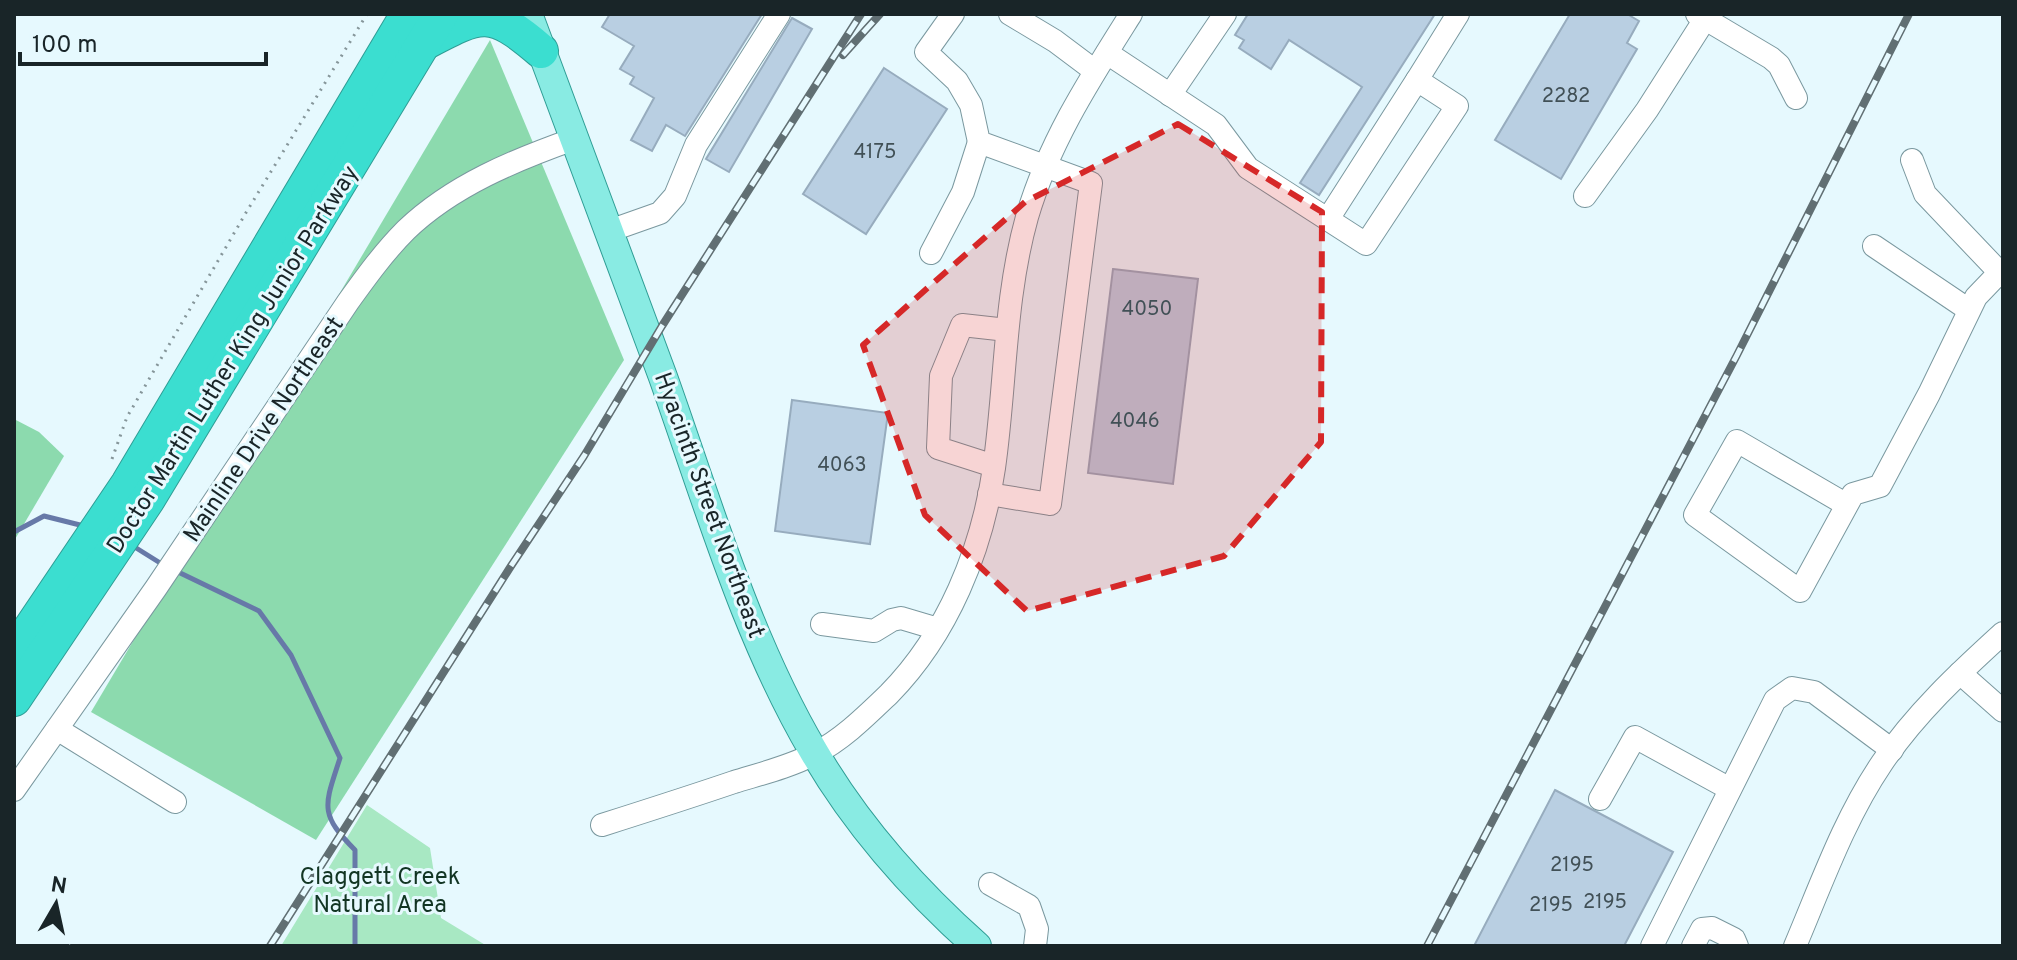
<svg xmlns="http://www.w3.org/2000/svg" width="2017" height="960" font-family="Overpass,sans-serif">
<rect width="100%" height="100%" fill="#e6f9fe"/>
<path fill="#a8e8c3" d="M367 805 430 848 441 918 487 946H281Z"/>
<g fill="#8cdaae">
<path d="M490 40 624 360 316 840 91 712Z"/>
<path d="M14 419 39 432 64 456 14 541Z"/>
</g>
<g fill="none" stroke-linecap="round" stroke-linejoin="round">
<g stroke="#6779a8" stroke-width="5">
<path d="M14 532 44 516 84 526"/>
<path d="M133 546 165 566"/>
<path d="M174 570 259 611 291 655 340 758C325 805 318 813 355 850V946"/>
</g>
</g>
<g fill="#b9cfe2" stroke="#97acbe" stroke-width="2">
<path d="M610 14H762L685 136 666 125 652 151 631 140 654 98 630 84 634 77 620 69 634 46 602 27Z"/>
<path d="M1248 14H1435L1319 195 1300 183 1362 87 1289 40 1271 69 1239 48 1244 40 1235 35Z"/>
<path d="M1570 14H1627L1639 21 1627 43 1637 49 1561 179 1495 140Z"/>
<path d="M792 18 812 29 729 172 706 159Z"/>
<path d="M884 68 947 109 866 234 803 194Z"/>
<path d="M1113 269 1198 279 1173 484 1088 473Z"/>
<path d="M792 400 888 413 870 544 775 531Z"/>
<path d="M1555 790 1673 852 1624 946H1474Z"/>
</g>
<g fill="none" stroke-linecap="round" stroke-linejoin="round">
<defs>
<g id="minor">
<path d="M953 14 926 52 957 81 971 105 979 142 1091 183 1050 504 989 494"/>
<path d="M1010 14 1055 41 1095 71"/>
<path d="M1697 14 1771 58 1779 65 1796 98"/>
<path d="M1107 53 1216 125 1248 168 1366 244 1457 106 1417 80 1328 219"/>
<path d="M1417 80 1458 14"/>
<path d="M1170 95 1225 14"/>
<path d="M1912 160 1925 194 2003 276"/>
<path d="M1585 196 1647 110 1705 19"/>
<path d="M609 231 660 213 675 196 696 145 779 14"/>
<path d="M1874 246 1969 310"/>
<path d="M931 253 963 192 979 142"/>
<path d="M994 466 938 448 941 376 962 325 1007 330"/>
<path d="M1847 505 1737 441 1695 515 1800 591 1847 505 1853 494 1880 486 1929 394 1976 297 2000 272"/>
<path d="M822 624 874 631 892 620 901 618 938 629"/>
<path d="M1960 673 2003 711"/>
<path d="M57 729 175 802"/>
<path d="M14 790 156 588 348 302C366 277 384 252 406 230 453 185 515 160 574 139"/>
<path d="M1600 799 1635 737 1730 789"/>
<path d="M602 825C646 811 690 797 734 782 760 774 789 767 814 754 842 740 866 716 889 694 948 634 982 550 994 468 1006 384 1004 299 1027 217 1049 142 1090 79 1131 14"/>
<path d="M990 884 1029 906 1037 929 1035 946"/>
<path d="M1652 946 1775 700 1792 688 1814 692 1892 750"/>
<path d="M1693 946 1702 929 1712 928 1734 939 1737 946"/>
<path d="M1795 946C1821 885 1844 819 1882 763 1915 714 1959 673 2003 633"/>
</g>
<path id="major" d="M528 14C572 135 619 256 663 377 708 503 746 637 814 752 857 826 913 889 977 946"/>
<g id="highway">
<path d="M424 43C481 13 490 7 541 51"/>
<path d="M14 653 128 484 408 14"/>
<path d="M14 699 148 499 441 14"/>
</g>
</defs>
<use href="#minor" stroke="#7a989f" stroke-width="24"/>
<use href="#major" stroke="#2f9d95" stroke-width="30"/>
<use href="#highway" stroke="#2f9d95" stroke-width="36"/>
<path stroke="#86969a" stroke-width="3" stroke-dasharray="2 6" stroke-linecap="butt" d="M112 459 127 417 247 211 367 14"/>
<use href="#minor" stroke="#fff" stroke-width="22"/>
<use href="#major" stroke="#89ebe3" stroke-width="28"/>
<use href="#highway" stroke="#3bded0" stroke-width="34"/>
<defs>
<g id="rail">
<path d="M843 55 880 14"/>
<path d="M270 946 511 566 584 456 662 326 861 14"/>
<path d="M1427 946 1737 355 1909 14"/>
</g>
</defs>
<use href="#rail" stroke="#616f73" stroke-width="8"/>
<use href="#rail" stroke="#e6f9fe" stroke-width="5" stroke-dasharray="15" stroke-linecap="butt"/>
</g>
<path fill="#d62828" fill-opacity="0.2" stroke="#d62828" stroke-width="6" stroke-dasharray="16 10" stroke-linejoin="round" d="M1178 124 1322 212 1321 442 1224 556 1027 611 925 515 863 345 1025 202Z"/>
<g text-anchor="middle" stroke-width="6" stroke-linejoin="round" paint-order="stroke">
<g font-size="20" fill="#415056">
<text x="1566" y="102">2282</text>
<text x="875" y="158">4175</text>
<text x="1147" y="315">4050</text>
<text x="1135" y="427">4046</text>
<text x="842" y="471">4063</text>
<text x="1572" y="871">2195</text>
<text x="1605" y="908">2195</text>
<text x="1551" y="911">2195</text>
</g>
<g font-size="24" fill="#192528" stroke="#e6f9fe">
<text transform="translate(232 359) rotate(-58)" y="8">Doctor Martin Luther King Junior Parkway</text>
<text transform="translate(263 429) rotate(-56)" y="8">Mainline Drive Northeast</text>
<text transform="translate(710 505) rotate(70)" y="8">Hyacinth Street Northeast</text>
</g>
<g font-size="24" fill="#123523" stroke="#e6f9fe">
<text x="380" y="884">Claggett Creek<tspan x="380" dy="28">Natural Area</tspan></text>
</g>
</g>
<rect width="2017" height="960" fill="none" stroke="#192528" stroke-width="32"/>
<g transform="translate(56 904) rotate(9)" stroke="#e6f9fe" stroke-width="6" paint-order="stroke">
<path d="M0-6L14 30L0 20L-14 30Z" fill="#192528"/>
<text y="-12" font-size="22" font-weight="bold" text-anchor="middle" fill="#192528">N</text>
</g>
<path d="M20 52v12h246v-12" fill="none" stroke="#192528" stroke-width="4"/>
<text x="32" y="52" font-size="24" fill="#192528" stroke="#e6f9fe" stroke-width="6" paint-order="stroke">100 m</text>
</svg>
